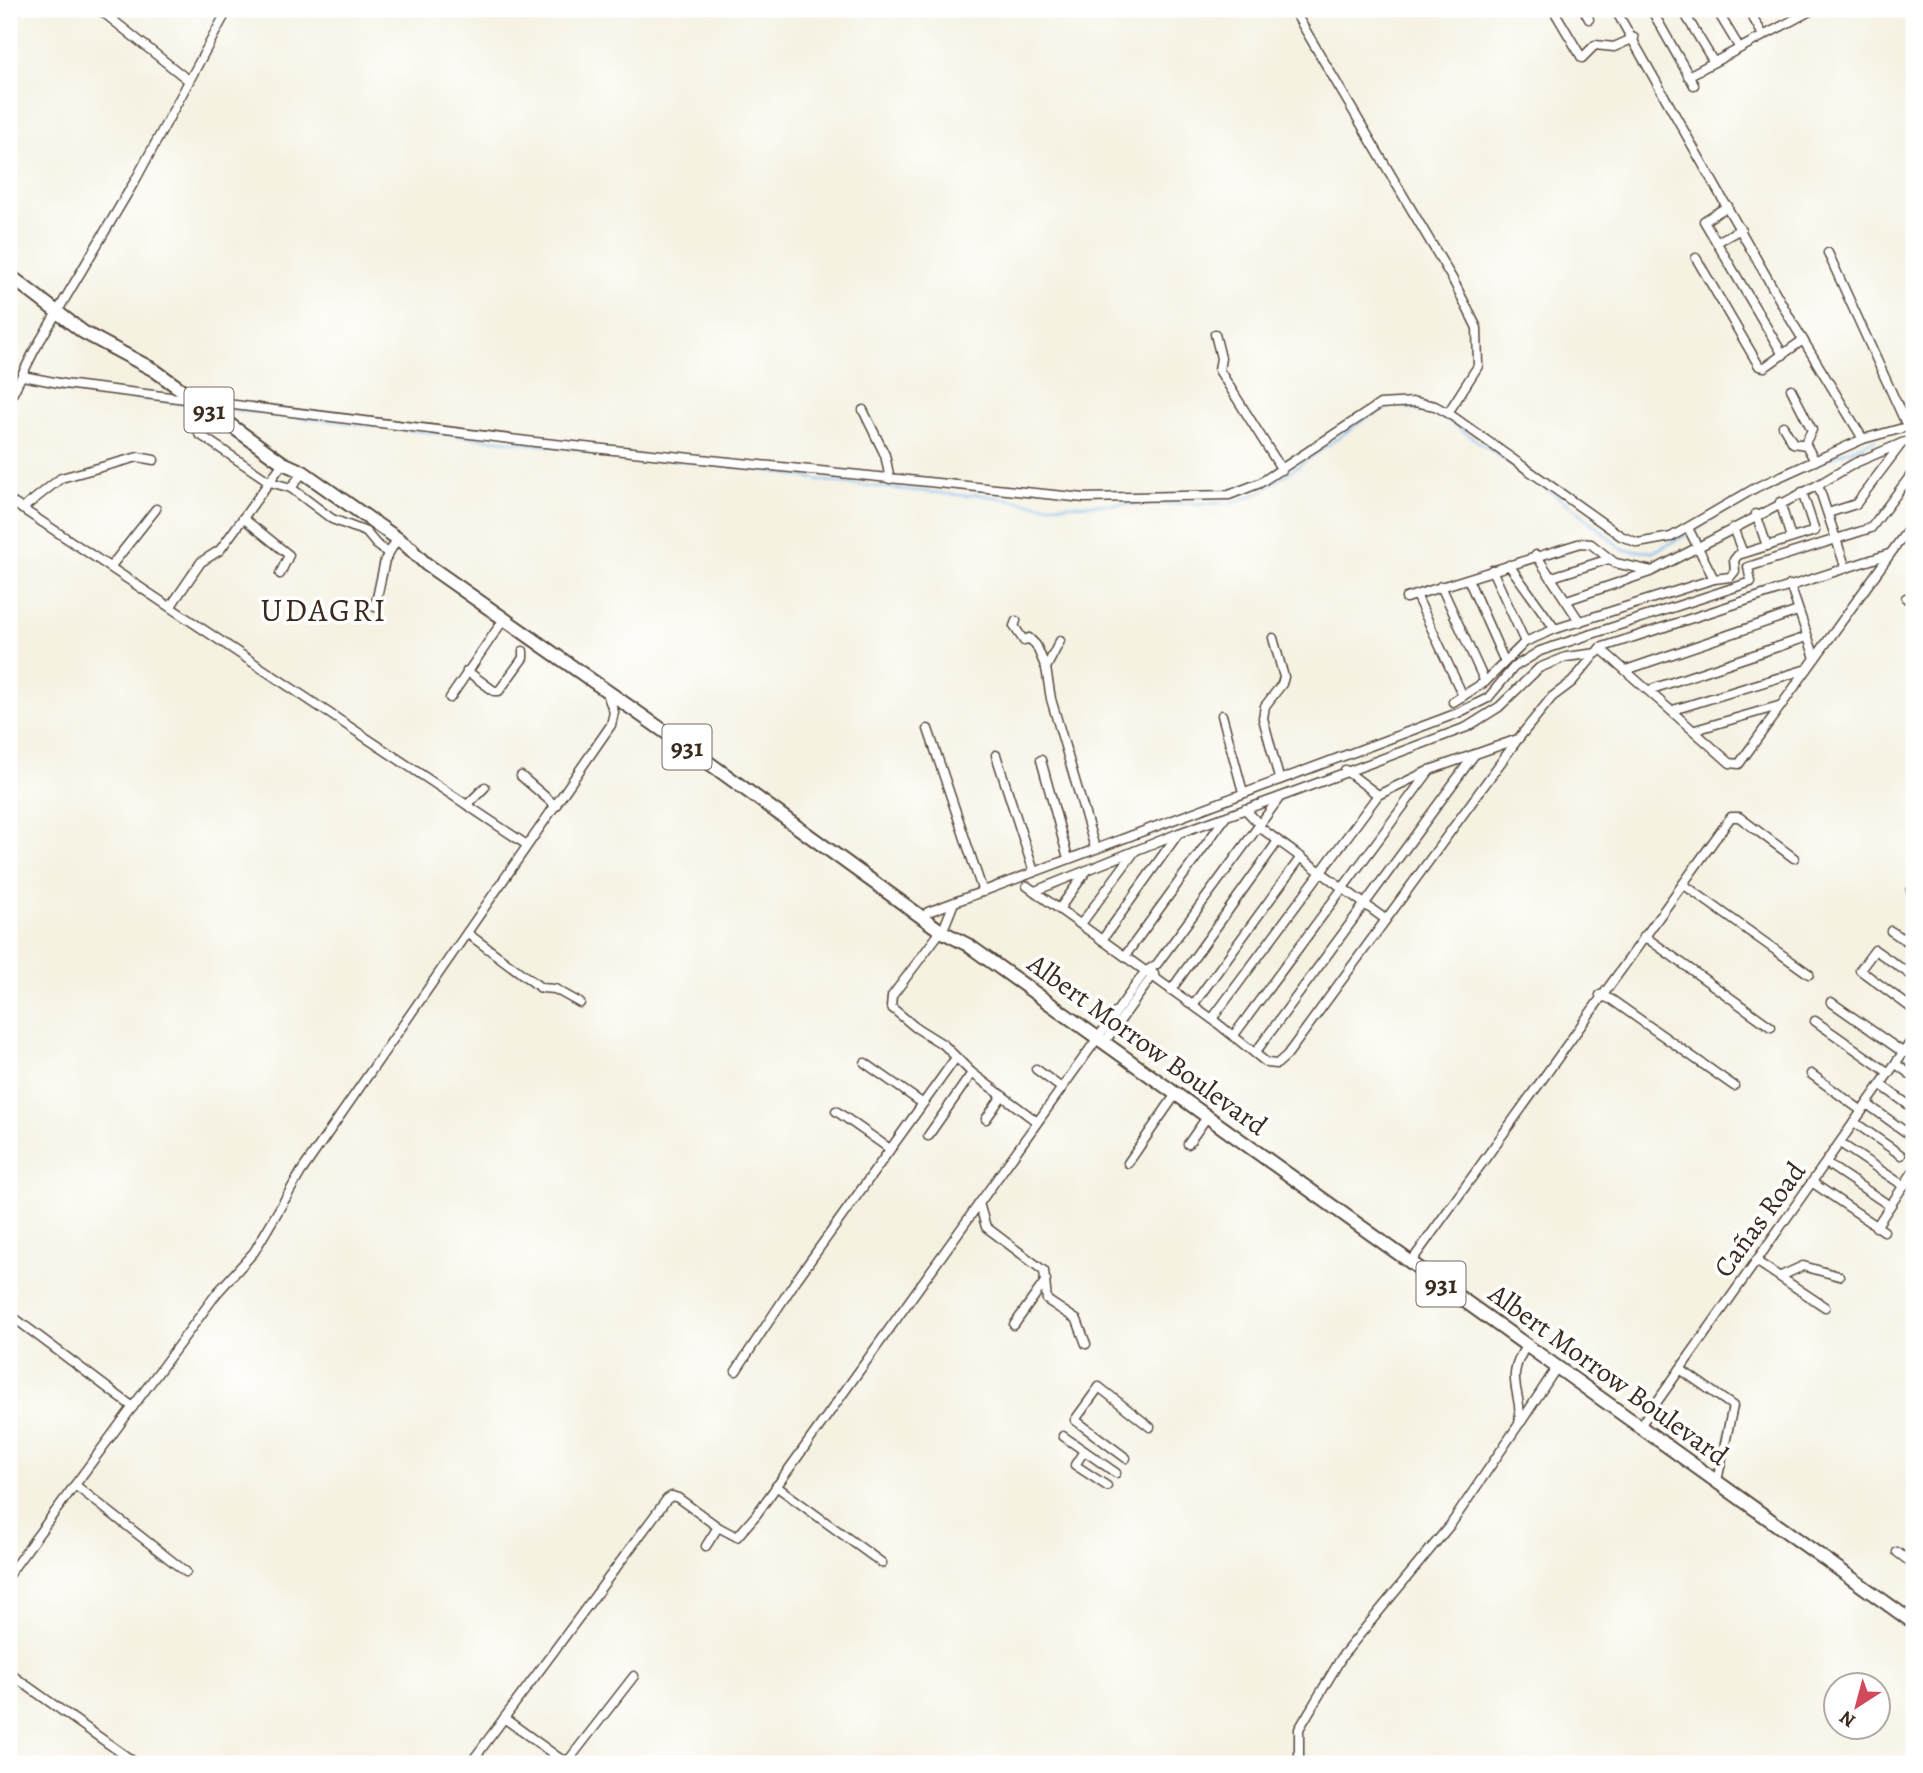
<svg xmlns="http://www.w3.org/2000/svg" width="1923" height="1773" font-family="Alegreya,serif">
<rect width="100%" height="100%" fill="#fff"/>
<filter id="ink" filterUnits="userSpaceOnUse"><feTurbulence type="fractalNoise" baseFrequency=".0143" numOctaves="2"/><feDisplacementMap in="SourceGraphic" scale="14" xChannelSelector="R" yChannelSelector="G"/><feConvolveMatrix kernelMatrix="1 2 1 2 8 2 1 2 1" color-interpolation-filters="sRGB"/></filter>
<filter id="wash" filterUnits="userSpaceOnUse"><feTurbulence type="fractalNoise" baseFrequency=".00686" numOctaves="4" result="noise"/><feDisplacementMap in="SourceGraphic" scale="28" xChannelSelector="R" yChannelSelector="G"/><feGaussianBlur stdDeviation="1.57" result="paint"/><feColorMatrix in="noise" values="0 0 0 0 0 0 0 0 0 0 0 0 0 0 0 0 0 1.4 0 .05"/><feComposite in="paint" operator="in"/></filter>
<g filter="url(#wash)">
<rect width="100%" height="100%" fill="#f5f2e2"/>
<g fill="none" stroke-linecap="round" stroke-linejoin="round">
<g stroke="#80baf1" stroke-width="2">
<path d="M9 383H16"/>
<path d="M21 384 187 404"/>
<path d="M1403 407 1440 415 1578 511 1623 550 1653 552 1686 535"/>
<path d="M223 409 763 470 839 483 968 496 976 494 1042 505 1233 503 1261 492 1371 415 1390 407"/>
<path d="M1823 461 1876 439"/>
<path d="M1741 501 1764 488"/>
<path d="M1694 531 1730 507"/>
</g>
</g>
</g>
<g filter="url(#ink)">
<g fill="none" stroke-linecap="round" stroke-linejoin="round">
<defs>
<g id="minor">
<path d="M99 9 188 80"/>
<path d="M1293 9 1453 280 1477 328 1478 366 1448 413"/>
<path d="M1553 9 1582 58 1595 45 1614 47 1634 38"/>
<path d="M1615 9 1791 320 1863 439"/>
<path d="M1651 9 1694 85"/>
<path d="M1682 9 1713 61"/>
<path d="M1716 9 1739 47"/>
<path d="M1748 9 1763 35"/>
<path d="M1589 19 1585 12 1594 9"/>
<path d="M1688 76 1814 9"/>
<path d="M1728 206 1704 221 1783 355"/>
<path d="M1717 242 1741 229"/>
<path d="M1828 253 1907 426"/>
<path d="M1696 258 1759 366 1765 367 1803 340"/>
<path d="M1215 334 1221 358 1219 370 1282 470"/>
<path d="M23 376 64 384 535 442 1084 498 1229 495 1260 483 1380 404 1415 402 1435 406 1448 413 1621 536 1638 543 1671 537 1757 487 1863 439 1914 425"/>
<path d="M1791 389 1812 430 1805 443"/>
<path d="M9 401 34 351 136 179 228 9"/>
<path d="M863 410 885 455 890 479"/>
<path d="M1783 426 1793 443 1806 445 1815 461"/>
<path d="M199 434 270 482 291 488"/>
<path d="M303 472 291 488 332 519 366 532 376 544 388 553"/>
<path d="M1818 485 1855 463 1902 443"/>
<path d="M9 500 527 845"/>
<path d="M1780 502 1791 538"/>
<path d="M22 509 61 478 138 457 154 460"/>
<path d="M1828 513 1856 504 1902 443 1914 440"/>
<path d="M1756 514 1767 546"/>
<path d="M243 518 289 555 280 574"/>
<path d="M1688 528 1714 579"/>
<path d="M1733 528 1743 553"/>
<path d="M1536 555 1580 622"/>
<path d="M1509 565 1555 629"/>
<path d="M111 566 156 509"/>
<path d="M1492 570 1525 642"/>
<path d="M1552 577 1609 559"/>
<path d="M1468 579 1504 660"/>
<path d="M1914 581V585"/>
<path d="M1790 585 1815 658"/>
<path d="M1441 586 1485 682"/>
<path d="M1416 595 1463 696"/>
<path d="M1406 598 1581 543 1591 544 1615 563 1652 571 1818 485 1845 566"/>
<path d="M1906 598 1914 604"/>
<path d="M1567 600 1650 572"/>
<path d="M171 606 201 562 220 550 283 463"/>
<path d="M375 607 385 560 397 539"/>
<path d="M1016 621 1014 626 1024 641 1029 638 1036 645 1046 668 1051 699 1095 848"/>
<path d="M1273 638 1284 677 1282 684 1265 706 1263 718 1279 778"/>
<path d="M1600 648 1730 763 1739 764 1914 521"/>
<path d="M1046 668 1060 641"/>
<path d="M1626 670 1798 611"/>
<path d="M467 671 494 691H499L523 658V651"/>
<path d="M1649 690 1807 637"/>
<path d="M450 698 504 619"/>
<path d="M1453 702 1485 682 1525 642 1555 629 1714 579 1730 577 1735 571 1734 560 1738 555 1815 531 1802 492"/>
<path d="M1673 710 1807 669"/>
<path d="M1222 715 1243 792"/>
<path d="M928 729 983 892"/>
<path d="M1695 730 1782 705"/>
<path d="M996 755 1034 872"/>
<path d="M1041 760 1068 858"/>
<path d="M1345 770 1378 795"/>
<path d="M521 776 556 806"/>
<path d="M467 805 485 787"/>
<path d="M1245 809 1259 824"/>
<path d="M1258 826 1385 919"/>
<path d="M1683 884 1809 974"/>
<path d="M1027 886 1212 1019 1267 1063 1277 1064 1287 1055 1518 739 1552 697 1572 682 1600 648 1889 554"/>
<path d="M1035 891 1179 833 1280 797"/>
<path d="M1911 891 1914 893"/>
<path d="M1059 909 1086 872"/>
<path d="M928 912 1458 713 1488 698 1514 667 1540 651 1751 582 1748 567 1871 528 1914 471"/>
<path d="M1081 924 1135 851"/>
<path d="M945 925 953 905"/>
<path d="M941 931 892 996 891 1007 915 1027 944 1045 972 1073 1036 1121"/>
<path d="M1891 931 1914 946"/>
<path d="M467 933 541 988 555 989 580 1003"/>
<path d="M1644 936 1771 1027"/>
<path d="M1102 940 1178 834"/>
<path d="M1125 956 1225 818"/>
<path d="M1914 977 1875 950 1860 970 1914 1010"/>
<path d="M1171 990 1278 841"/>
<path d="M1600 995 1612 1000 1734 1086"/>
<path d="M1831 1002 1904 1053"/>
<path d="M1193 1005 1301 857"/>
<path d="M1212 1019 1378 795 1430 770 1518 739"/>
<path d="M1815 1021 1889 1073"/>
<path d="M1234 1035 1430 770"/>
<path d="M1104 1043 1154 974"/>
<path d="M1255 1053 1475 754"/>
<path d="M865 1063 922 1103"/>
<path d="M1896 1064 1914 1077"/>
<path d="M1036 1069 1060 1087"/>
<path d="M1811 1074 1862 1111"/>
<path d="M1881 1085 1914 1109"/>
<path d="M1867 1104 1914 1138"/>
<path d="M836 1111 890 1149"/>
<path d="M986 1119 1002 1096"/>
<path d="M1854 1122 1901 1155"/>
<path d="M928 1136 972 1073"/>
<path d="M1840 1143 1904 1186"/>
<path d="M1188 1144 1207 1117"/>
<path d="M1128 1163 1176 1094"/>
<path d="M1826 1163 1890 1206"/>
<path d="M1813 1183 1884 1231"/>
<path d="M979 1203 986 1227 1044 1271 1047 1300 1077 1320 1086 1344"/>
<path d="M1876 1227 1914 1170"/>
<path d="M1756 1261 1825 1307"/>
<path d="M1411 1262 1731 817H1739L1794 858"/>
<path d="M1781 1276 1803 1266 1839 1276"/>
<path d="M9 1314 133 1407"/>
<path d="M1014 1325 1046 1280"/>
<path d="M1680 1369 1733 1406 1717 1481"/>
<path d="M736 1371 797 1279 955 1059"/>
<path d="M1521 1422 1557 1367"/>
<path d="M1640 1426 1914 1037"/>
<path d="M1063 1436 1116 1473"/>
<path d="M1084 1451 1075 1465 1107 1486"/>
<path d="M1126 1458 1075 1420 1099 1387 1150 1427"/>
<path d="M75 1485 186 1572"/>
<path d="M776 1486 882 1563"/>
<path d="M706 1546 718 1527 737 1537 756 1515 1145 972 1157 964 1280 797 1467 727 1499 707 1539 668 1566 657 1597 653"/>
<path d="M1897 1552 1914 1565"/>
<path d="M9 1574 217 1293 254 1252 301 1172 611 725 614 712 607 694"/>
<path d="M9 1673 137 1764"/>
<path d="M504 1718 559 1758 568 1761 634 1676"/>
<path d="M470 1764 667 1499 672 1496 678 1498 718 1527"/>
<path d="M1299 1764V1729L1343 1655 1451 1524 1519 1424C1524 1392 1502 1381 1527 1345"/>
</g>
<g id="highway">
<path d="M9 275 83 332 154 370 283 463 303 472 412 549"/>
<path d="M407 546 426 564 698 755 941 931 968 945 1914 1623"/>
</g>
</defs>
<use href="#minor" stroke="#57483b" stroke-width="11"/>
<use href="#highway" stroke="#57483b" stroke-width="16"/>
<use href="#minor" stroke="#fff" stroke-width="8"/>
<use href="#highway" stroke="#fff" stroke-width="12"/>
</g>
</g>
<g text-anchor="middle" stroke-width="7" stroke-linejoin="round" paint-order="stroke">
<g fill="#fff" stroke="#766a62" stroke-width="2">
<rect x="184.5" y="387.5" width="49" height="45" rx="5"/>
<rect x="662.5" y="724.5" width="49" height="45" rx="5"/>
<rect x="1416.5" y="1261.5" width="49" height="45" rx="5"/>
</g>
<g font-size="26" font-weight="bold" fill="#3b2a1e">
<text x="209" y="419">931</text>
<text x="687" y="756">931</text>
<text x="1441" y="1293">931</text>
</g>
<g font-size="28" fill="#3b2a1e" stroke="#fff">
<text transform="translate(1148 1044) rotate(36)" y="10">Albert Morrow Boulevard</text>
<text transform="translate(1759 1219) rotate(-54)" y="10">Cañas Road</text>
<text transform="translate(1609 1374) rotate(36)" y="10">Albert Morrow Boulevard</text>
</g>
<g font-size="32" letter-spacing="2" fill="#3b2a1e" stroke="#fff">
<text x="324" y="621">UDAGRI</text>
</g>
</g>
<rect width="1923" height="1773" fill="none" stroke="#fff" stroke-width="35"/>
<g transform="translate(1857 1706) rotate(216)"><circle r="33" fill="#ffffff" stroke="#b1aaa5" stroke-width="2"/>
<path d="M0-5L12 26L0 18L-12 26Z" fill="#d1495b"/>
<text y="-10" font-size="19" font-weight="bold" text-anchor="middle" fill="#3b2a1e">N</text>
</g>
</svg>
